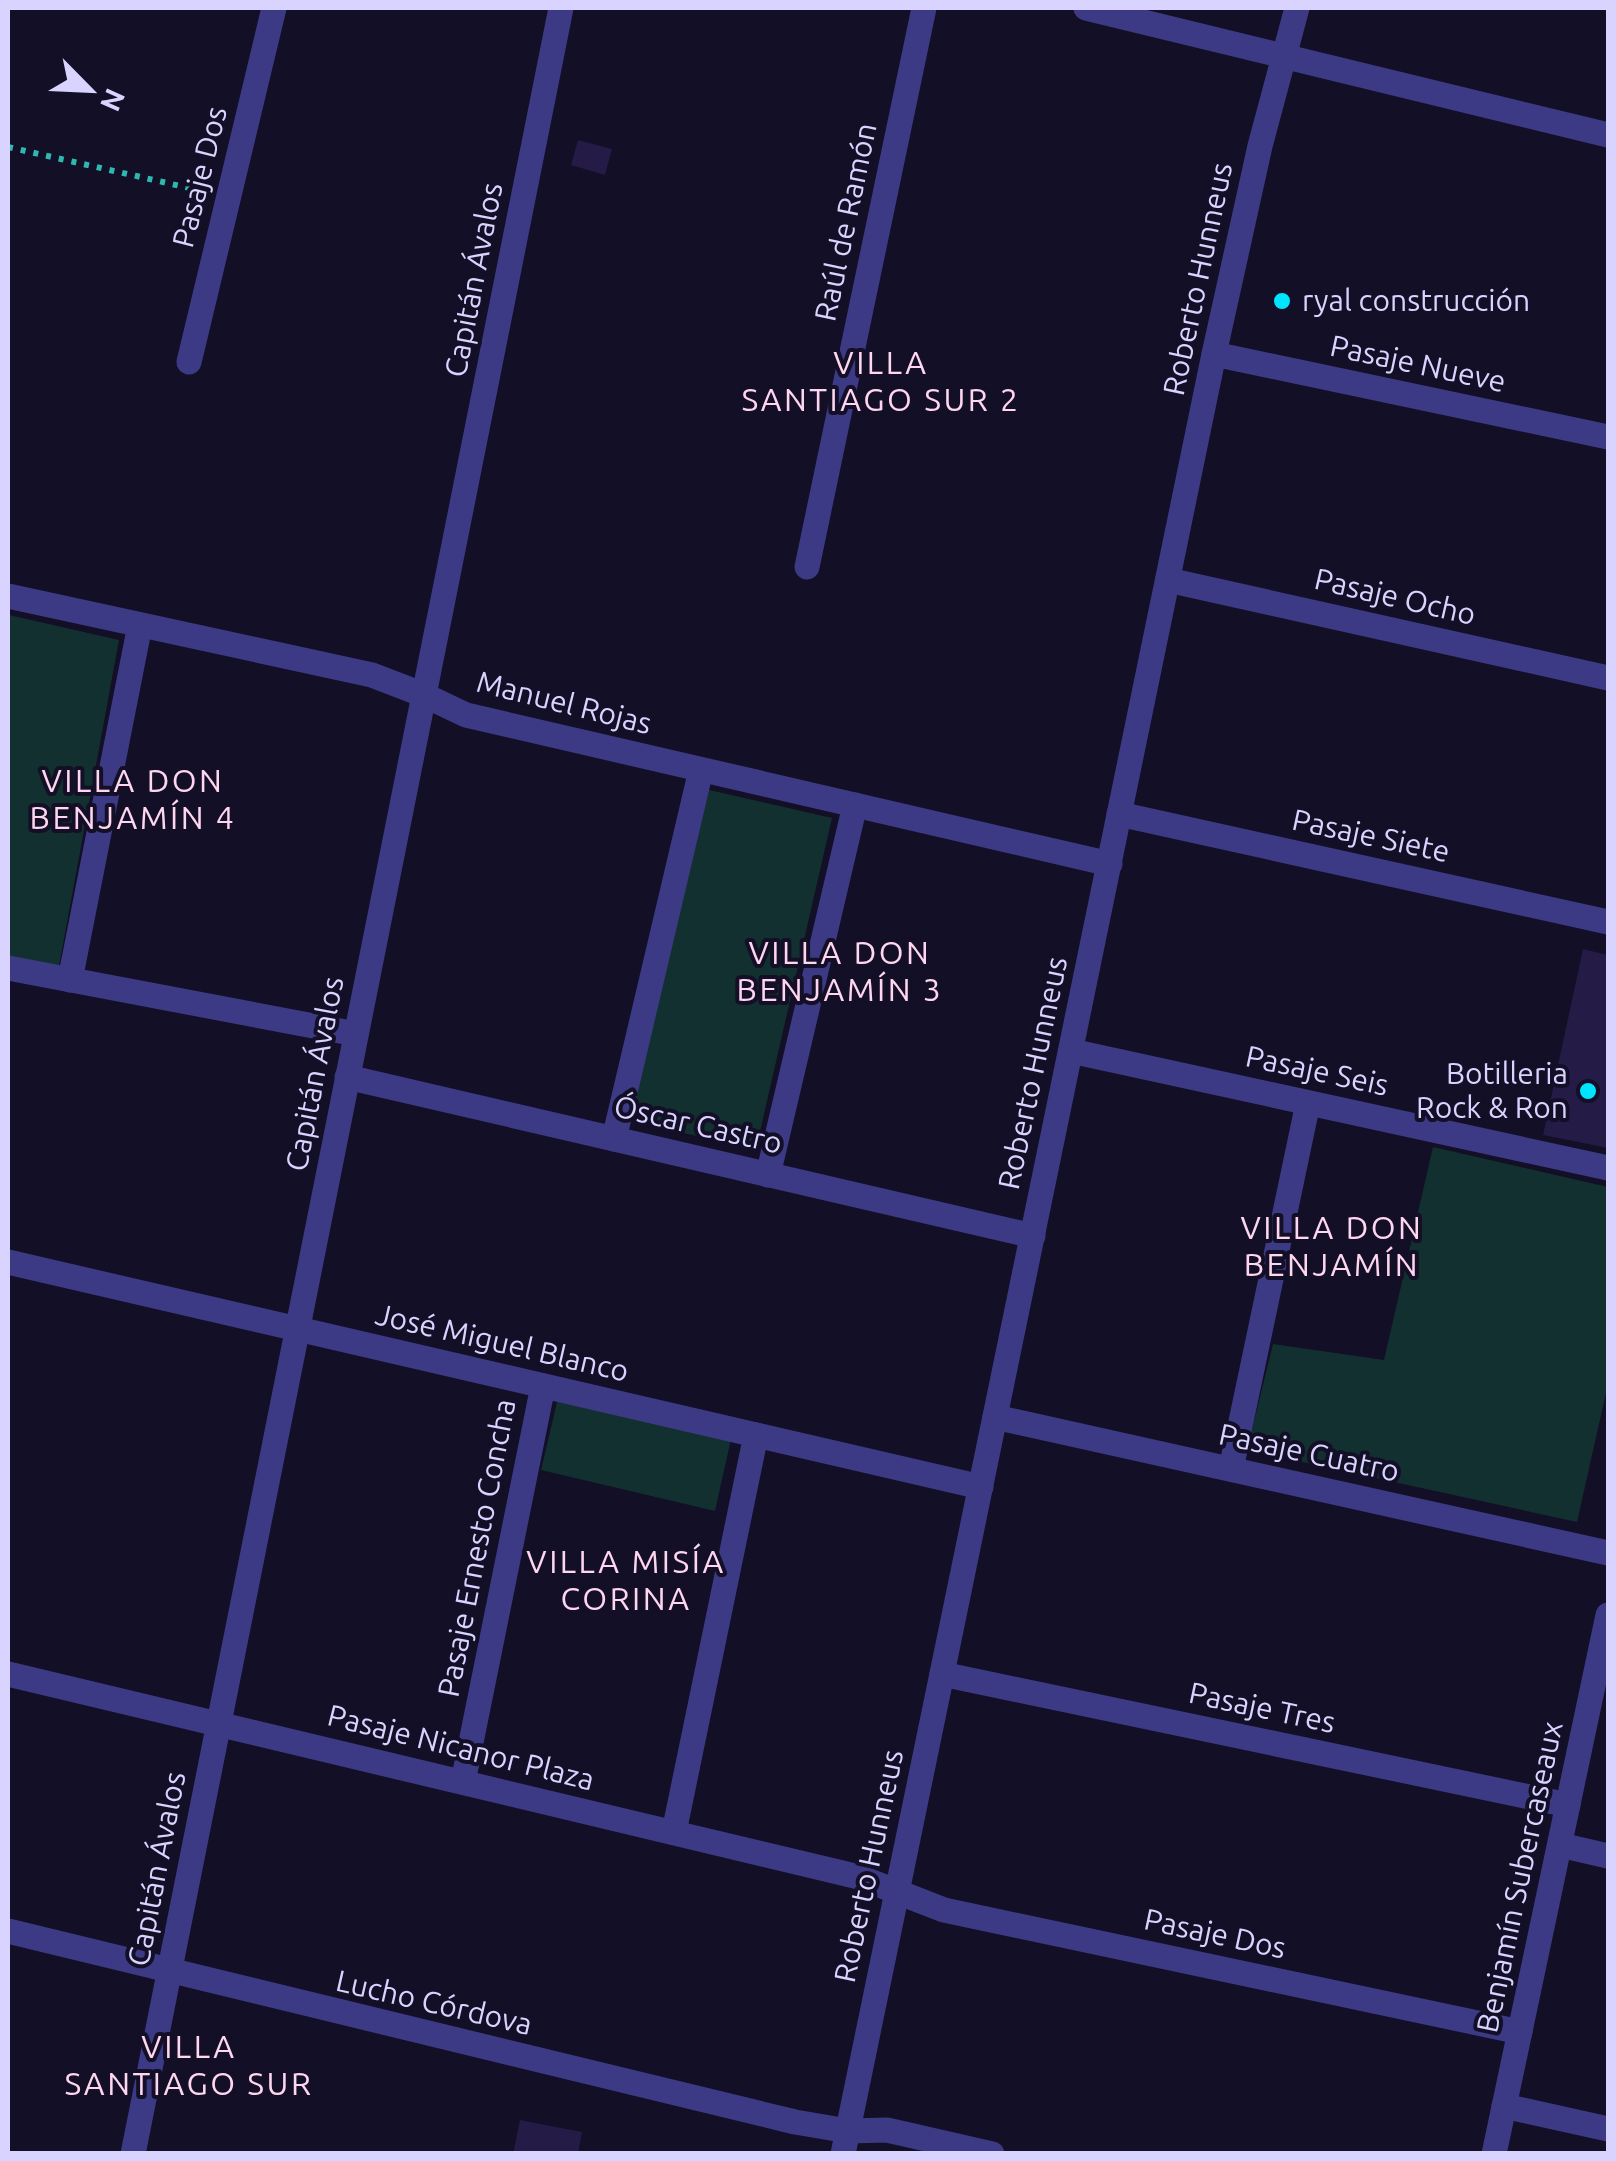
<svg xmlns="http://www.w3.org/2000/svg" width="1616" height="2161" font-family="Ubuntu,sans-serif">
<rect width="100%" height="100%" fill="#130f26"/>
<g fill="#12302f">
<path d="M9 615 119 640 59 966 8 956Z"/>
<path d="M705 789 832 818 756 1149 629 1121Z"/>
<path d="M1433 1147 1608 1187V1384L1577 1522 1247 1450 1273 1344 1384 1360Z"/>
<path d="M558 1398 731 1439 715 1511 541 1470Z"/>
</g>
<g fill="#241b47">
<path d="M578 140 612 149 605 175 571 165Z"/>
<path d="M1583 949 1608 955V1148L1543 1135Z"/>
<path d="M520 2120 582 2132 578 2154H513Z"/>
</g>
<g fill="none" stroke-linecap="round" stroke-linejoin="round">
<path stroke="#2fb8b0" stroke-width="6" stroke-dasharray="5 8" stroke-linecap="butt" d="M8 147 198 190"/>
<g stroke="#3d3a85" stroke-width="25">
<path d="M1214 354 1608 437"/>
<path d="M189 362 274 8"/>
<path d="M807 567 924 8"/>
<path d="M1168 580 1608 678"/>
<path d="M8 596 372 675 424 695 466 715 1110 864"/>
<path d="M1119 814 1608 922"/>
<path d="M8 968 356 1034"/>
<path d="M70 980 140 625"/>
<path d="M1071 1051 1608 1168"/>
<path d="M347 1077 1033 1236"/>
<path d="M614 1139 701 770"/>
<path d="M768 1175 855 805"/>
<path d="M8 1262 981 1487"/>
<path d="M995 1417 1608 1553"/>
<path d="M1231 1469 1308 1103"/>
<path d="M8 1674 859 1877 944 1910 1520 2032"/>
<path d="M942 1674 1568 1805"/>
<path d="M463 1782 543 1386"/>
<path d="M674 1832 756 1435"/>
<path d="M1560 1845 1608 1856"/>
<path d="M8 1931 795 2122 848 2131 887 2130 992 2154"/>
<path d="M1504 2106 1608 2129"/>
<path d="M133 2154 561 8"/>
<path d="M843 2154 1214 354 1260 146 1297 8"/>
</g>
<g stroke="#3d3a85" stroke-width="25">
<path d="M1086 8 1608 135"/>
<path d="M1494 2154 1608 1615"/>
</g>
</g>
<g fill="#00e5ff" stroke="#130f26" stroke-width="4">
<circle cx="1282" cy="301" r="10"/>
<circle cx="1588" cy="1091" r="10"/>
</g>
<g text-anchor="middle" stroke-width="8" stroke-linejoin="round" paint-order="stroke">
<g font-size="30" fill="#d9d4ff" stroke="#130f26">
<text transform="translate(200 177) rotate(-76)" y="10">Pasaje Dos</text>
<text transform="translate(846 222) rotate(-78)" y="10">Raúl de Ramón</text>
<text transform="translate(1198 279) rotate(-78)" y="10">Roberto Hunneus</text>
<text transform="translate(474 280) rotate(-79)" y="10">Capitán Ávalos</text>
<text transform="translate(1418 364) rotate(12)" y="10">Pasaje Nueve</text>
<text transform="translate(1395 597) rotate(13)" y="10">Pasaje Ocho</text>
<text transform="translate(564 703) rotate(14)" y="10">Manuel Rojas</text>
<text transform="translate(1371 836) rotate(12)" y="10">Pasaje Siete</text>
<text transform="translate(1317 1071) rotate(12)" y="10">Pasaje Seis</text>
<text transform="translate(1033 1073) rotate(-78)" y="10">Roberto Hunneus</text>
<text transform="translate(315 1074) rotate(-79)" y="10">Capitán Ávalos</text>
<text transform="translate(698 1125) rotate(13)" y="10">Óscar Castro</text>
<text transform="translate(502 1343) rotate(13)" y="10">José Miguel Blanco</text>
<text transform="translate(1309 1453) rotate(12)" y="10">Pasaje Cuatro</text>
<text transform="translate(477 1548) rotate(-79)" y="10">Pasaje Ernesto Concha</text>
<text transform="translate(1262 1708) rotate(12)" y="10">Pasaje Tres</text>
<text transform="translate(461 1748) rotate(14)" y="10">Pasaje Nicanor Plaza</text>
<text transform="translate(869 1866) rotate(-78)" y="10">Roberto Hunneus</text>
<text transform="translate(157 1869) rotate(-79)" y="10">Capitán Ávalos</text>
<text transform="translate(1520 1877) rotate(-78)" y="10">Benjamín Subercaseaux</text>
<text transform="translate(1215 1934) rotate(12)" y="10">Pasaje Dos</text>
<text transform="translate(434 2003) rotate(13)" y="10">Lucho Córdova</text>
</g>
<g font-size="30" fill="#d9d4ff" stroke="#130f26" text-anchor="start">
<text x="1302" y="311">ryal construcción</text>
<text x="1568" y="1084" text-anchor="end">Botilleria<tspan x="1568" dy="34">Rock &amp; Ron</tspan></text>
</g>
<g font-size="32" letter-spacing="2.5" fill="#ffd6f0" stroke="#130f26">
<text x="881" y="374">VILLA<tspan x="881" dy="37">SANTIAGO SUR 2</tspan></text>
<text x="133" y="792">VILLA DON<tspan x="133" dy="37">BENJAMÍN 4</tspan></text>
<text x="840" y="964">VILLA DON<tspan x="840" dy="37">BENJAMÍN 3</tspan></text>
<text x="1332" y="1239">VILLA DON<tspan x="1332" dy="37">BENJAMÍN</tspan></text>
<text x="626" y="1573">VILLA MISÍA<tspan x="626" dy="37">CORINA</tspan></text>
<text x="189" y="2058">VILLA<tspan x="189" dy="37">SANTIAGO SUR</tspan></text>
</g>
</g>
<rect width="1616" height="2161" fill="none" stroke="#d9d4ff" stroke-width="20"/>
<g transform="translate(90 90) rotate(114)" stroke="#130f26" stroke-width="8" paint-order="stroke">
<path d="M0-8L18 38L0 25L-18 38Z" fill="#d9d4ff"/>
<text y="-15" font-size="28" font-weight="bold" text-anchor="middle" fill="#d9d4ff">N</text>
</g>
</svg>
